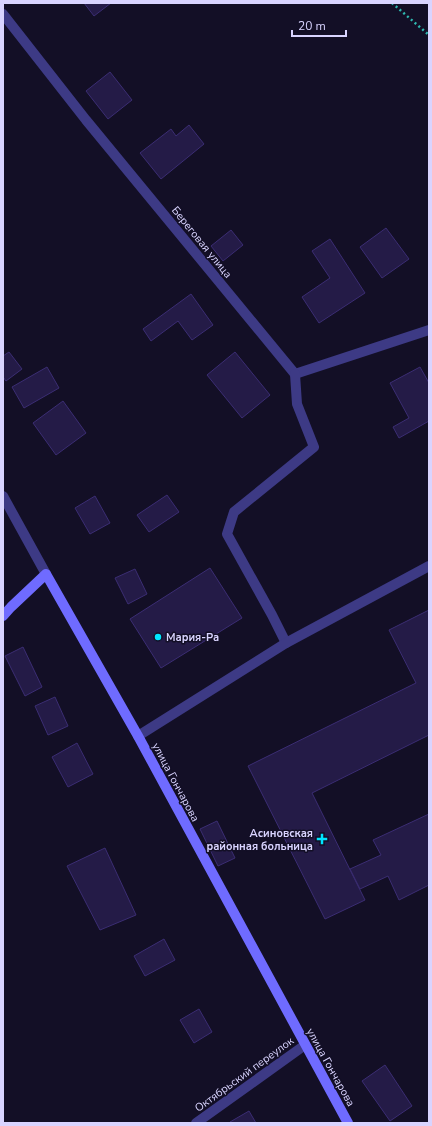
<svg xmlns="http://www.w3.org/2000/svg" width="432" height="1126" font-family="'Nunito Sans',sans-serif">
<rect width="100%" height="100%" fill="#130f26"/>
<g fill="#241b47" stroke="#3b2d73">
<path d="M84 3H111L94 16Z"/>
<path d="M110 72 132 100 108 119 86 91Z"/>
<path d="M189 125 204 144 161 179 140 153 171 129 176 136Z"/>
<path d="M386 228 409 259 382 278 360 247Z"/>
<path d="M231 230 243 245 223 261 211 246Z"/>
<path d="M330 239 365 293 319 323 302 297 330 278 312 251Z"/>
<path d="M191 294 213 325 192 340 178 321 151 341 143 329Z"/>
<path d="M9 352 22 369 6 381 3 377V356Z"/>
<path d="M235 352 270 395 242 418 207 375Z"/>
<path d="M47 367 59 388 24 408 12 387Z"/>
<path d="M420 367 429 383V421L399 438 393 427 409 418 390 383Z"/>
<path d="M63 401 86 433 56 455 33 423Z"/>
<path d="M167 495 179 512 149 532 137 515Z"/>
<path d="M95 496 110 523 90 534 75 508Z"/>
<path d="M210 568 242 618 161 668 130 619Z"/>
<path d="M135 569 147 594 128 604 115 578Z"/>
<path d="M429 610V735L312 793 365 900 325 919 248 766 416 683 389 630Z"/>
<path d="M23 647 42 687 25 696 5 656Z"/>
<path d="M55 697 68 726 48 735 35 706Z"/>
<path d="M77 743 93 774 68 787 52 757Z"/>
<path d="M429 814V885L399 900 388 876 360 889 350 869 381 855 373 840Z"/>
<path d="M217 821 235 858 218 866 200 829Z"/>
<path d="M105 848 136 915 100 930 67 866Z"/>
<path d="M164 939 175 960 145 976 134 956Z"/>
<path d="M199 1009 212 1032 194 1043 180 1020Z"/>
<path d="M385 1065 412 1106 390 1121 362 1081Z"/>
<path d="M249 1111 256 1123H231L230 1122Z"/>
</g>
<g fill="none" stroke-linecap="round" stroke-linejoin="round">
<path stroke="#2fb8b0" stroke-width="2.5" stroke-dasharray="2 3" stroke-linecap="butt" d="M392 3 429 35"/>
<g stroke="#3d3a85" stroke-width="10">
<path d="M3 14 86 120 295 374 429 330"/>
<path d="M3 496 46 574"/>
<path d="M286 643 272 615 227 534 234 512 314 447 297 404 295 374"/>
<path d="M138 736 286 643 429 566"/>
<path d="M196 1123 305 1045"/>
</g>
<path stroke="#6f6bff" stroke-width="10" d="M3 616 11 607 46 574 138 736 348 1123"/>
</g>
<g fill="#00e5ff" stroke="#130f26" stroke-width="1.5">
<circle cx="158" cy="637" r="4"/>
<path d="M320 833h4v4h4v4h-4v4h-4v-4h-4v-4h4z"/>
</g>
<g text-anchor="middle" stroke-width="3" stroke-linejoin="round" paint-order="stroke">
<g font-size="11" fill="#d9d4ff" stroke="#130f26">
<text transform="translate(202 242) rotate(51)" y="4">Береговая улица</text>
<text transform="translate(176 782) rotate(62)" y="4">улица Гончарова</text>
<text transform="translate(331 1067) rotate(61)" y="4">улица Гончарова</text>
<text transform="translate(244 1074) rotate(-36)" y="4">Октябрьский переулок</text>
</g>
<g font-size="11" font-weight="bold" fill="#d9d4ff" stroke="#130f26" text-anchor="start">
<text x="166" y="641">Мария-Ра</text>
<text x="313" y="837" text-anchor="end">Асиновская<tspan x="313" dy="13">районная больница</tspan></text>
</g>
</g>
<rect width="432" height="1126" fill="none" stroke="#d9d4ff" stroke-width="8"/>
<path d="M292 30v6h54v-6" fill="none" stroke="#d9d4ff" stroke-width="2"/>
<text x="298" y="30" font-size="12" fill="#d9d4ff" stroke="#130f26" stroke-width="3" paint-order="stroke">20 m</text>
</svg>
